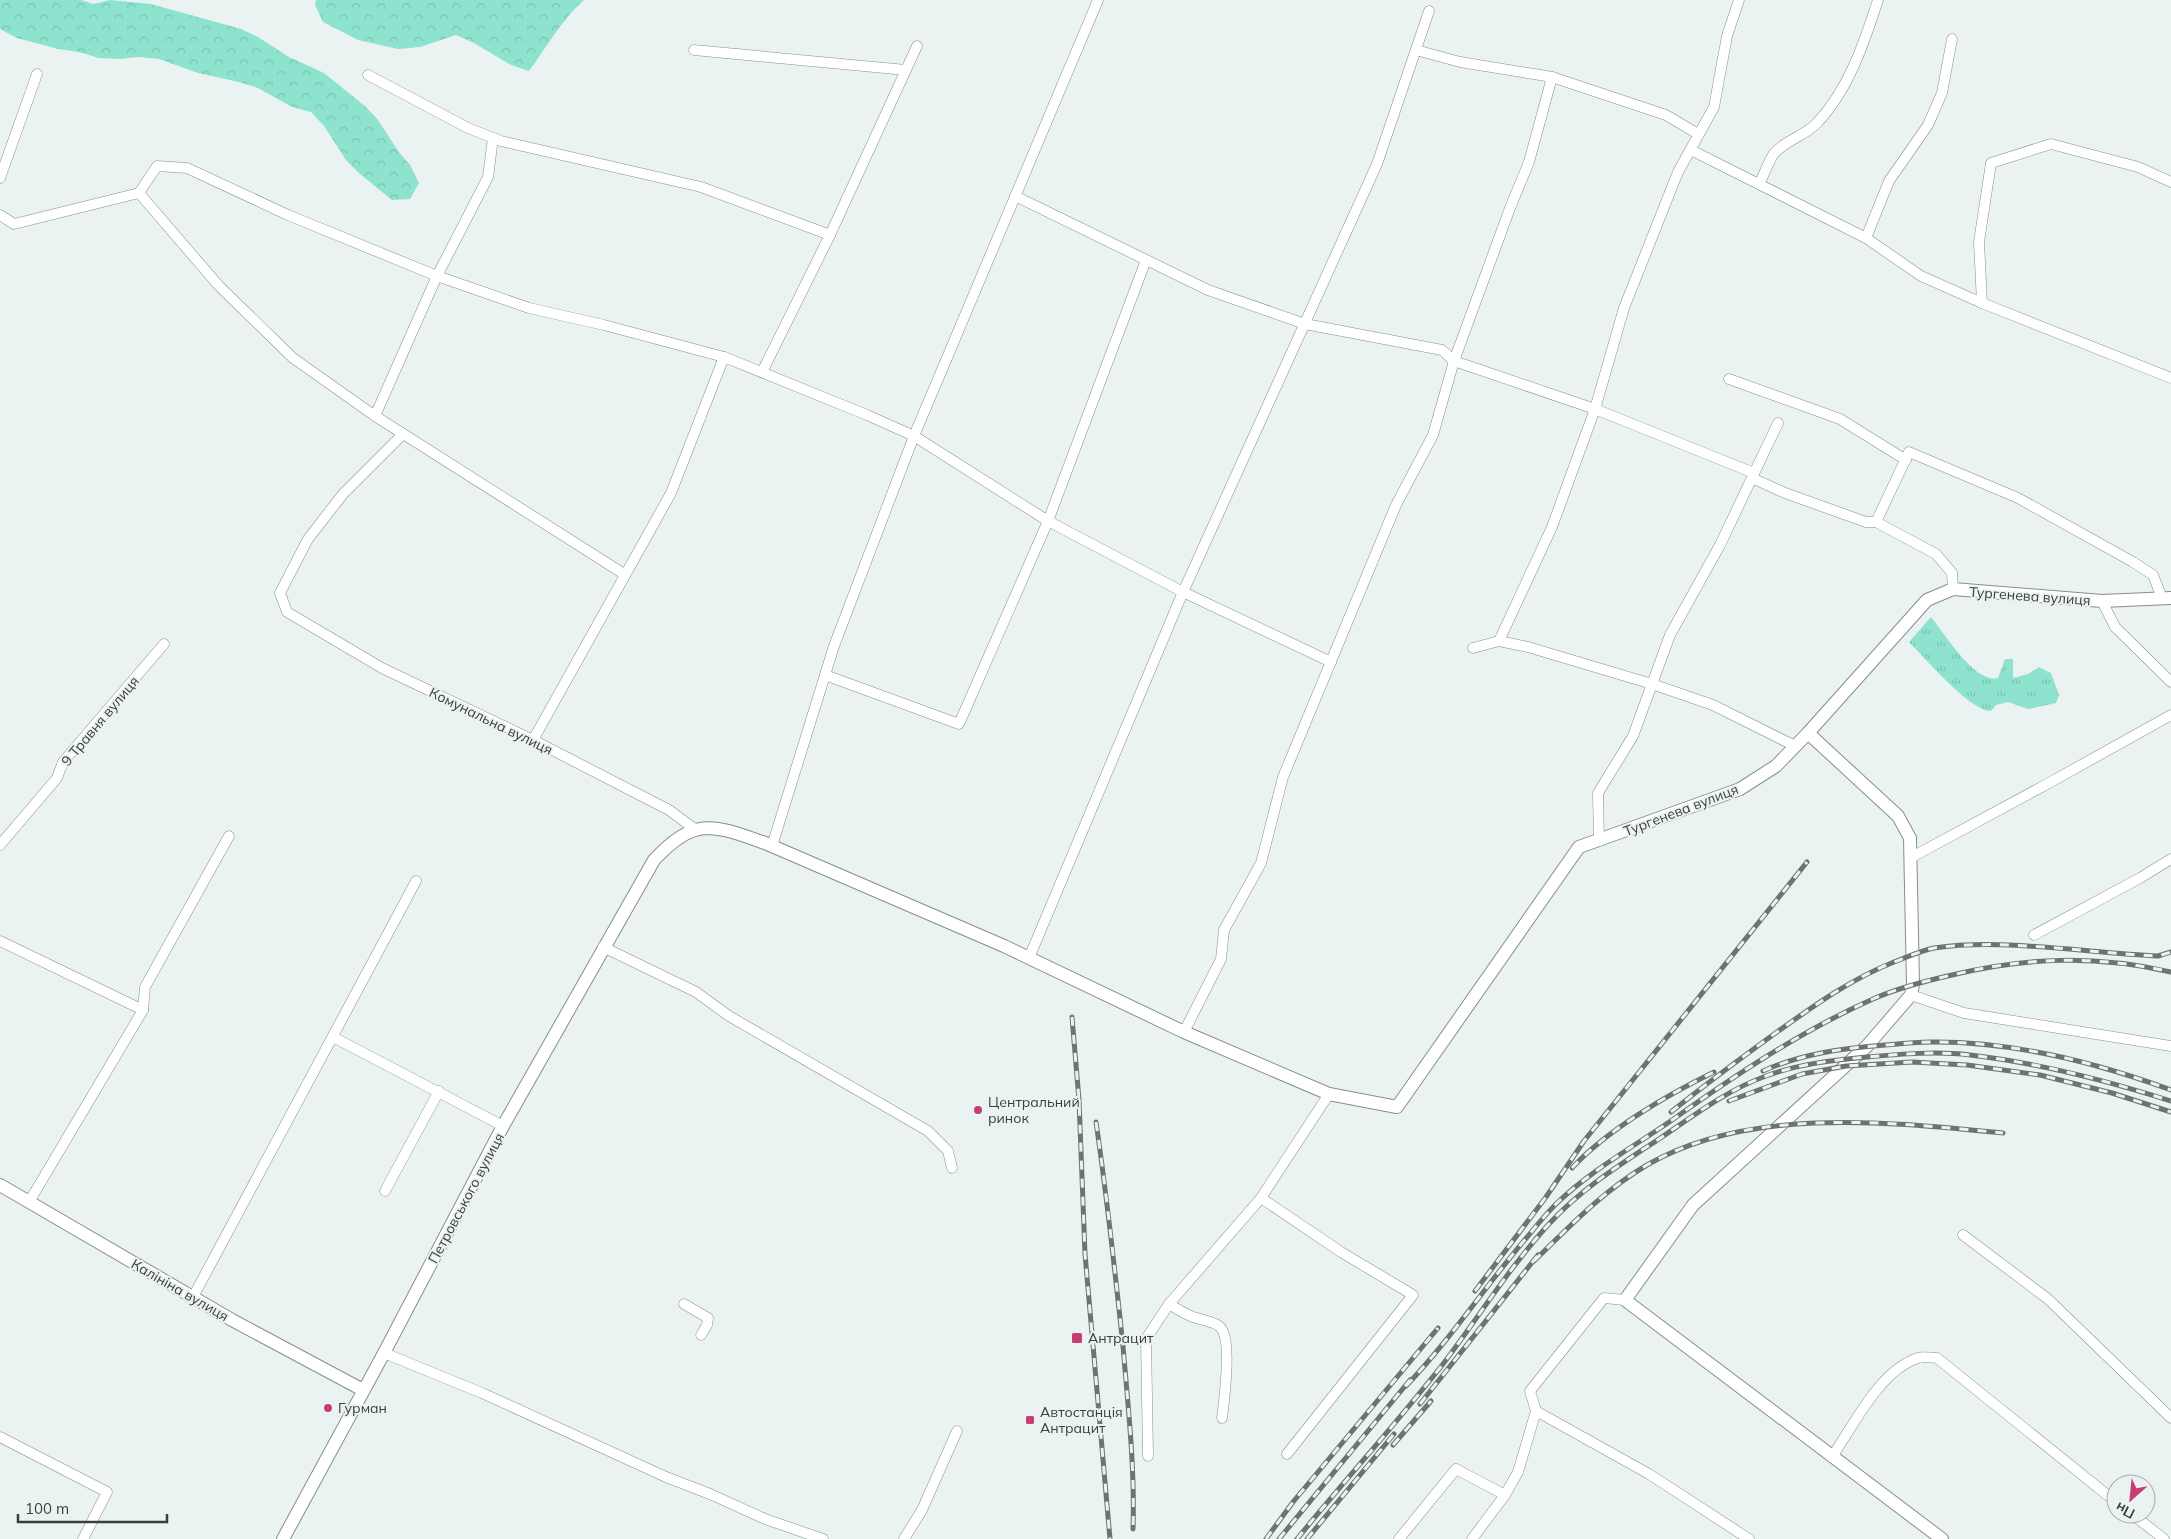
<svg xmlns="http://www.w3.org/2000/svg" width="2171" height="1539" font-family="Mulish,sans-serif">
<defs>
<pattern id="grass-tufts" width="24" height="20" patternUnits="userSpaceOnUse" patternTransform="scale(1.25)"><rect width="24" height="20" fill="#8de3cd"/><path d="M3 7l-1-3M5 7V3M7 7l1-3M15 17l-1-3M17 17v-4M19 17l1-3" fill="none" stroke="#7ac4b1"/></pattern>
<pattern id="forest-crowns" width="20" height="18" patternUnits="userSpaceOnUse" patternTransform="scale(1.25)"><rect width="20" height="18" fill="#8de3cd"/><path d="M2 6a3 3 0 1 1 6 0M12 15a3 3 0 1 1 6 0" fill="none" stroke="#7ac4b1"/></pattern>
</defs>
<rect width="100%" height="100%" fill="#eaf3f1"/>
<path fill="url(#grass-tufts)" d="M1931 617C1945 634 1975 684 1998 678L2005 659H2013V678L2028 674 2039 667 2051 673 2059 695 2056 703 2028 709 2008 702 1996 705 1991 711C1970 711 1925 658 1909 642Z"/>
<g fill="url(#forest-crowns)">
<path d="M0 0H81L93 4 110 0 151 4 241 29 258 37 289 57 324 73 366 107 378 120 398 151 410 165 419 183 410 199 392 200 360 174 346 160 324 126 311 112 292 107 258 88 239 82 198 73 159 59 139 57 120 59 99 58 79 52 58 49 17 38 0 29Z"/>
<path d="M316 0H584C561 20 547 47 529 71L511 65 474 43 456 35 420 47 398 49 358 40 323 22 315 5Z"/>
</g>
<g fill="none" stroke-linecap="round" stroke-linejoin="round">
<defs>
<g id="minor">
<path d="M694 50 906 70"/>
<path d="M1416 50 1460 62 1552 77 1666 115 1698 134"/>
<path d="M368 75 468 128 501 141 701 187 830 235"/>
<path d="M1691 150 1866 238 1921 276 1982 303 2171 378"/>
<path d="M0 178 37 74"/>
<path d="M1760 183C1764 174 1768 163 1773 155 1783 141 1805 136 1817 123 1849 89 1864 43 1878 0"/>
<path d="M139 193 219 286 293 358 375 416 624 574"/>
<path d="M1015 196 1208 290 1305 324 1442 350 1454 361 1595 409 1754 473"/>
<path d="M0 215 14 224 139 193 157 166 187 168 288 215 437 276 529 308 604 325 724 357 867 415 914 436 1048 521 1183 592 1331 662"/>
<path d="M1866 238 1889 181 1928 125 1942 93 1952 39"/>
<path d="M1982 303 1979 242 1991 163 2051 144 2138 167 2171 182"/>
<path d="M762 372 830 235 917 46"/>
<path d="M1729 379 1840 419 1906 460"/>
<path d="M375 416 437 276 488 177 493 138"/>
<path d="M403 434 343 494 308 539 280 593 287 612 382 668 533 740 669 810 696 830"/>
<path d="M1752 478 1785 493 1866 522H1876L1936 554 1952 573 1953 589"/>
<path d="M1876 522 1909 452 2018 498 2133 562 2153 575 2162 598"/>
<path d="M2102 601 2115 627 2171 682"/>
<path d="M1499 641 1552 527 1595 409 1624 308 1678 172 1714 107 1727 36 1739 0"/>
<path d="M1473 648 1499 641 1528 647 1652 684 1713 705 1795 746"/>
<path d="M825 675 959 724 1048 521 1146 260"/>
<path d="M533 740 671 493 724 357"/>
<path d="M1599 841 1598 793 1633 736 1670 635 1720 545 1778 423"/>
<path d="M0 845 57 778 63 762 164 644"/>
<path d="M772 846 834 646 914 436 1098 0"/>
<path d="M1912 857 2049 783 2171 715"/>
<path d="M2034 935 2140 878 2171 859"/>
<path d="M0 941 143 1010 29 1202"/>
<path d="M603 947 696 992 729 1016 928 1131 948 1151 952 1168"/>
<path d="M1029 958 1183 592 1377 164 1429 11"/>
<path d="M1911 995 1964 1013 2171 1046"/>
<path d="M143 1010 145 987 229 836"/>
<path d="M1184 1032 1221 959 1224 930 1261 863 1283 777 1396 505 1433 435 1454 361 1510 208 1529 162 1552 77"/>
<path d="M333 1037 503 1126"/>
<path d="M385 1191 439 1091"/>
<path d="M1261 1198 1341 1252 1413 1295 1287 1454"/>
<path d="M1963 1235 2048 1299 2171 1418"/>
<path d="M193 1297 416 881"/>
<path d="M684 1304 708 1318 707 1325 701 1335"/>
<path d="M1169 1304C1177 1309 1185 1314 1193 1317 1201 1320 1212 1321 1219 1326 1233 1336 1224 1401 1222 1418"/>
<path d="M384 1353 482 1393 666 1477 710 1494 765 1519 823 1539"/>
<path d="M1536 1411 1649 1474 1749 1539"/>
<path d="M0 1437 107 1492 83 1539"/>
<path d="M1148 1456 1146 1339 1169 1304 1261 1198 1329 1094"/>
<path d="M1832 1457C1853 1426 1880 1370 1918 1358 1923 1356 1931 1358 1937 1358L2116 1502"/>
<path d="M2132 1514 2164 1539"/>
<path d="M904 1539 922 1510 957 1431"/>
<path d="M1399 1539 1456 1469 1505 1495"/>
<path d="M1472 1539 1505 1495 1518 1472 1536 1411 1530 1391 1604 1298 1625 1300"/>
</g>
<g id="tertiary">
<path d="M1808 733 1898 816 1910 838 1913 984 1911 995 1867 1046 1693 1205 1625 1300 1942 1539"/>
<path d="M0 1185 232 1320 363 1390"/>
<path d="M283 1539 384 1353 503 1126 654 860C695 816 714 825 765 843L1004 946 1184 1032 1329 1094 1397 1107 1579 847 1740 789 1776 766 1808 733 1927 600 1953 589 2102 601 2171 598"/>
</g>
</defs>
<use href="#minor" stroke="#868f8c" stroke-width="11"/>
<use href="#tertiary" stroke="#868f8c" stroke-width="14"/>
<use href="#minor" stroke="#fff" stroke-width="10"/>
<use href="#tertiary" stroke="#fff" stroke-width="12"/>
<defs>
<g id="rail">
<path d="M1072 1017 1079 1100 1085 1254 1110 1539"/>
<path d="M1763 1071C1801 1054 1843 1048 1885 1045 1900 1044 1915 1042 1930 1042 2012 1041 2095 1062 2171 1090"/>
<path d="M1729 1101 1802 1074 1846 1066 1912 1062 1967 1065 2040 1075 2112 1093 2171 1112"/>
<path d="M1671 1112C1706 1084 1741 1058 1777 1032 1815 1005 1851 979 1894 962 1907 957 1920 951 1934 948 2003 938 2087 953 2158 956L2171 952"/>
<path d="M1096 1122C1107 1197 1115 1271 1123 1346 1128 1407 1135 1467 1133 1529"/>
<path d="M1572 1168C1607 1130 1667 1095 1714 1072"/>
<path d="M1534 1261C1570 1226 1603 1191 1647 1165 1749 1106 1890 1122 2003 1133"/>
<path d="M1475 1291 1546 1197 1584 1141 1807 862"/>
<path d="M1406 1386C1451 1339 1486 1285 1528 1236 1537 1225 1546 1214 1556 1204 1591 1170 1635 1146 1675 1118 1737 1074 1803 1030 1873 999 1898 988 1925 981 1952 975 2026 957 2096 955 2171 972"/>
<path d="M1420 1404 1538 1255"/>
<path d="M1393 1445 1431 1401"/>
<path d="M1266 1539 1293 1502 1438 1328"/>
<path d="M1279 1539 1410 1380"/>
<path d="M1297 1539C1345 1480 1396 1424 1443 1364 1478 1318 1509 1268 1548 1225 1580 1190 1619 1165 1659 1139 1693 1116 1727 1090 1766 1076 1798 1064 1834 1060 1867 1057 1901 1054 1937 1051 1970 1055 2039 1063 2105 1080 2171 1101"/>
<path d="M1307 1539 1394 1434"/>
</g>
</defs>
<use href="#rail" stroke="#6d7372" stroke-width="5"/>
<use href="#rail" stroke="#eaf3f1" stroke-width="3" stroke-dasharray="9" stroke-linecap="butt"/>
</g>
<g fill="#c73d76" stroke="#eaf3f1" stroke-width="2">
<circle cx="978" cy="1110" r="5"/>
<rect x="1071" y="1332" width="12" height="12" rx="2.5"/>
<circle cx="328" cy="1408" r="5"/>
<rect x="1025" y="1415" width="10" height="10" rx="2.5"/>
</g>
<g text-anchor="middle" stroke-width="4" stroke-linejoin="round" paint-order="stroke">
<g font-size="14" fill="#3a3e3d" stroke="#eaf3f1">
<text transform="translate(2030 596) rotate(4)" y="5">Тургенева вулиця</text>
<text transform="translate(100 721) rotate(-50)" y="5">9 Травня вулиця</text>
<text transform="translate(491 721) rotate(26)" y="5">Комунальна вулиця</text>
<text transform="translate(1681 810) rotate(-21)" y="5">Тургенева вулиця</text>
<text transform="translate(466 1198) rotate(-62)" y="5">Петровського вулиця</text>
<text transform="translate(180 1290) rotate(30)" y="5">Калініна вулиця</text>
</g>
<g font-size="14" fill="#3a3e3d" stroke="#eaf3f1" text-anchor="start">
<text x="988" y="1107">Центральний<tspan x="988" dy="16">ринок</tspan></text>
<text x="1088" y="1343">Антрацит</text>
<text x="338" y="1413">Гурман</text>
<text x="1040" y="1417">Автостанція<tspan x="1040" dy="16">Антрацит</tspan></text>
</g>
</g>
<g transform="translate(2131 1499) rotate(207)"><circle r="24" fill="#eaf3f1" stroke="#a4aba9"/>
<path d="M0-4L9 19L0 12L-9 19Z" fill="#c73d76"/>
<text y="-8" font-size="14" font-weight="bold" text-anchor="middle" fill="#3a3e3d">Пн</text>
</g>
<path d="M18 1514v8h149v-8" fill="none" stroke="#3a3e3d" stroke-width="2.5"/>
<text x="25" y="1514" font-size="15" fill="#3a3e3d" stroke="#eaf3f1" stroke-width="4" paint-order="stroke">100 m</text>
</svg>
